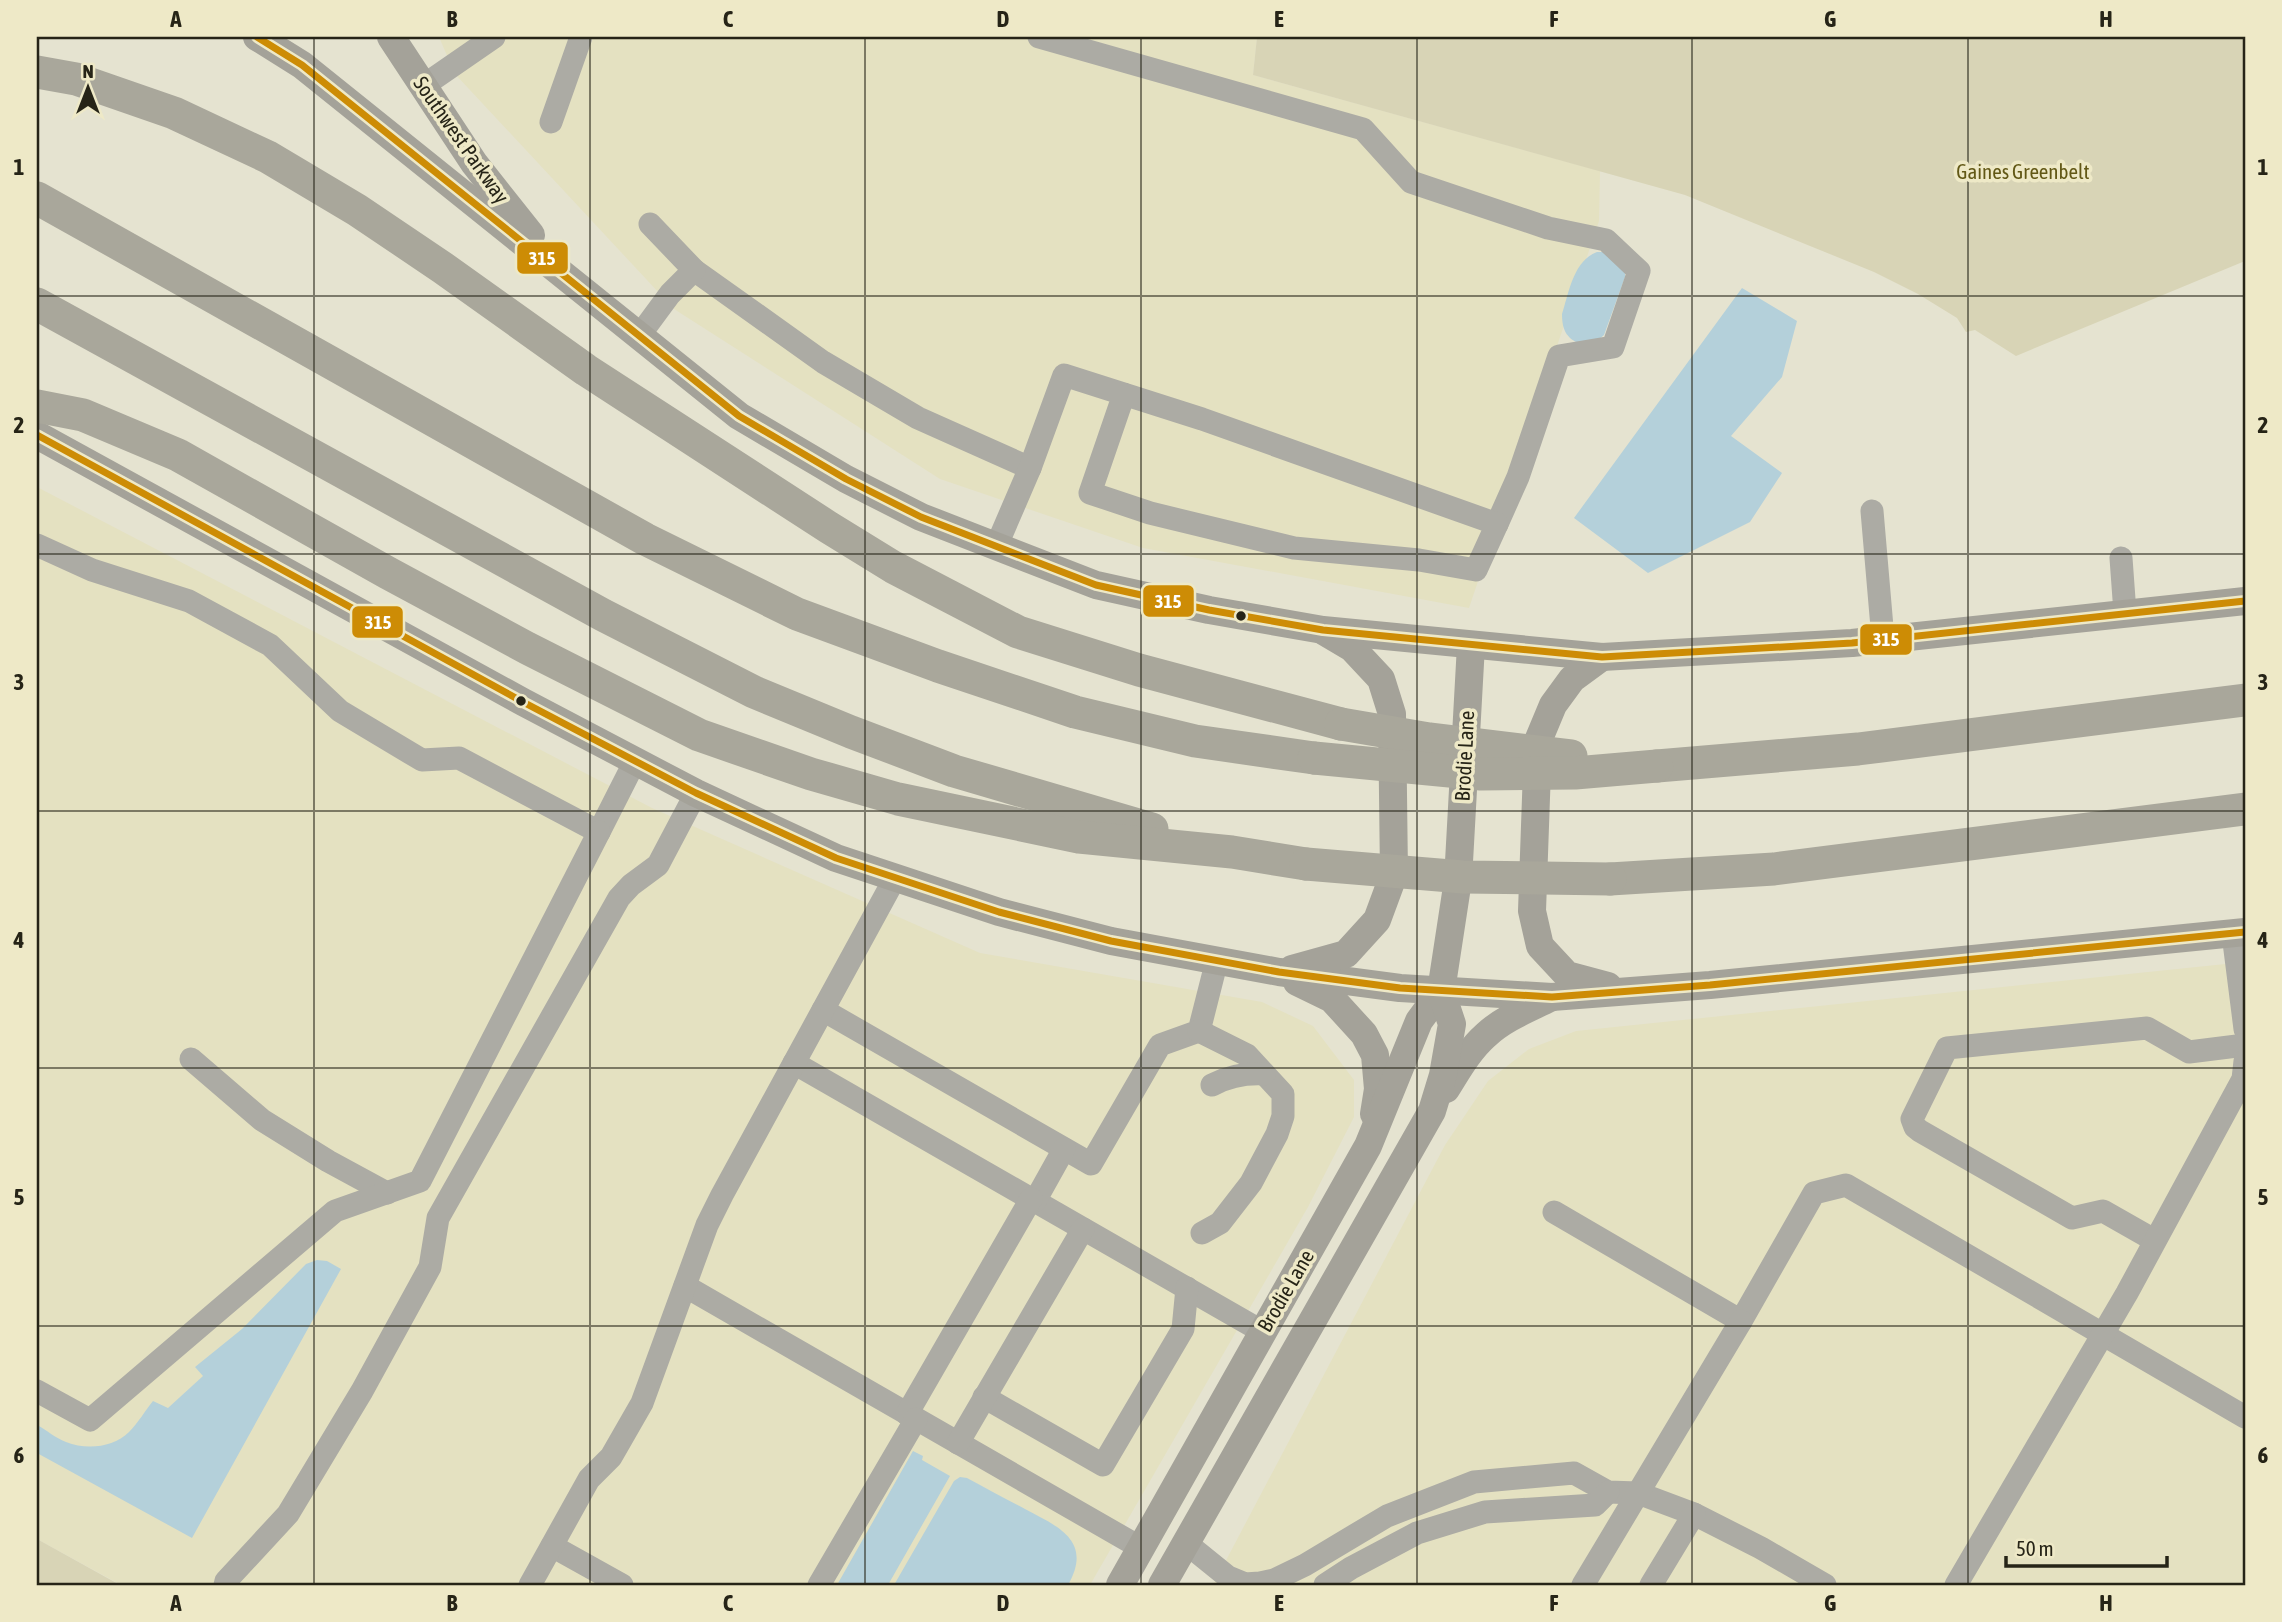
<svg xmlns="http://www.w3.org/2000/svg" width="2282" height="1622" font-family="'Asap Condensed',sans-serif">
<rect width="100%" height="100%" fill="#e5e3d0"/>
<g fill="#e4e1c1">
<path d="M439 37H1257L1253 75 1600 171 1599 221 1469 608 1143 548 940 479 674 309 455 74Z"/>
<path d="M37 487 652 808 980 953 1262 1002 1313 1026 1354 1080V1117L1308 1207 1090 1585H121L37 1539Z"/>
<path d="M2245 962V1585H1213L1445 1145 1488 1081 1529 1049 1576 1031Z"/>
</g>
<g fill="#d8d4b6">
<path d="M1257 37H2245V261L2016 356 1975 330 1966 332 1957 318 1918 294 1874 272 1685 195 1253 75Z"/>
<path d="M37 1539 120 1585H37Z"/>
</g>
<g fill="#b4d0da">
<path d="M1597 252H1607L1625 271V277L1604 335 1597 341 1580 344C1566 338 1562 329 1562 314 1569 293 1573 261 1597 252Z"/>
<path d="M1742 288 1797 321 1782 377 1731 436 1782 473 1750 522 1648 573 1574 518Z"/>
<path d="M317 1260 327 1261 341 1269 192 1538 37 1453V1425C47 1430 55 1438 66 1442 86 1450 113 1448 129 1432 138 1423 145 1411 153 1401L168 1408 203 1376 195 1367 242 1329 306 1264Z"/>
<path d="M913 1451 923 1456 922 1460 950 1476 888 1585H837Z"/>
<path d="M960 1477 967 1478C987 1489 1006 1499 1025 1509 1059 1527 1093 1541 1068 1585H894L954 1481Z"/>
</g>
<g fill="none" stroke-linecap="round" stroke-linejoin="round">
<g stroke="#acaba4" stroke-width="23">
<path d="M1039 37 1363 129 1411 182 1548 228 1606 240 1639 271 1613 347 1559 356 1518 477 1497 524"/>
<path d="M423 86 494 37"/>
<path d="M551 122 581 37"/>
<path d="M694 270 823 362 918 418 1030 468"/>
<path d="M639 336 670 294 694 270 650 224"/>
<path d="M1872 511 1883 639"/>
<path d="M37 545 92 570 189 601 270 645 340 711 422 760 459 758 599 832 635 761"/>
<path d="M996 547 1030 468 1064 375 1202 419 1497 524 1476 570 1419 560 1294 548 1150 513 1090 493 1124 394"/>
<path d="M2121 558 2125 613"/>
<path d="M2233 934 2245 1029"/>
<path d="M823 1010 1091 1164 1160 1045 1199 1031 1217 960"/>
<path d="M1199 1031 1247 1055 1283 1094V1116L1277 1134 1251 1183 1220 1223 1202 1233"/>
<path d="M191 1059 262 1120 328 1161 387 1193"/>
<path d="M794 1063 1263 1332"/>
<path d="M1212 1085C1229 1076 1245 1073 1264 1074"/>
<path d="M1035 1201 1064 1149"/>
<path d="M1554 1212 1741 1321 1814 1193 1846 1185 2245 1417"/>
<path d="M2154 1240 2103 1211 2072 1218 1920 1131 1915 1127 1912 1119 1947 1048 2147 1028 2189 1052 2245 1045"/>
<path d="M685 1286 1141 1548"/>
<path d="M37 1391 90 1420 335 1211 420 1181 599 832"/>
<path d="M984 1397 1103 1465 1183 1329 1187 1288"/>
<path d="M907 1414 1031 1199"/>
<path d="M958 1443 1083 1229"/>
<path d="M1186 1543 1228 1577 1245 1584 1260 1583 1274 1580 1305 1565 1387 1516 1474 1482 1574 1473 1608 1492 1638 1493 1694 1514 1761 1548 1825 1585"/>
<path d="M552 1546 622 1585"/>
<path d="M225 1585 226 1581 288 1514 362 1391 430 1267 438 1218 619 898 631 885 658 865 696 793"/>
<path d="M530 1585 589 1479 611 1457 642 1403 707 1225 722 1195 895 878"/>
<path d="M819 1585 916 1419"/>
<path d="M1325 1585 1351 1568 1417 1533 1485 1512 1595 1505 1608 1492"/>
<path d="M1583 1585 1741 1321"/>
<path d="M1651 1585 1694 1514"/>
<path d="M1956 1585 2127 1293 2243 1079 2245 1061"/>
</g>
<g stroke="#a4a299" stroke-width="28">
<path d="M257 37 302 65 739 416 846 479 921 517 1096 585 1209 610 1323 630 1602 657 1852 643 2245 601"/>
<path d="M391 37 474 163 531 235"/>
<path d="M37 435 523 702 696 793 836 858 999 912 1111 941 1279 972 1400 988 1552 997 1710 985 2245 932"/>
<path d="M1602 657 1572 679 1553 705 1538 741 1532 911 1540 946 1567 975 1608 986"/>
<path d="M1292 969 1346 954 1377 920 1394 874 1392 714 1381 679 1352 648 1325 632"/>
<path d="M1297 982 1332 999 1364 1034 1375 1055 1378 1089 1374 1114"/>
<path d="M1446 1089C1458 1070 1469 1050 1486 1035 1504 1018 1528 1009 1550 998"/>
<path d="M1120 1585 1368 1146 1419 1021 1441 991"/>
<path d="M1162 1585 1432 1111 1443 1075 1452 1024 1441 991 1458 880 1471 645"/>
</g>
<g stroke="#a9a79b" stroke-width="33">
<path d="M37 72 76 79 174 113 268 157 357 210 443 268 586 370 828 527 893 567 1018 632 1139 670 1341 724"/>
<path d="M37 198 645 539 797 614 938 666 1075 712 1195 741 1314 758"/>
<path d="M37 304 603 615 754 692 851 732 954 771 1152 829"/>
<path d="M37 406 83 415 178 455 388 573 527 648 699 735 811 774 898 799 1079 837 1232 852 1306 864"/>
<path d="M1657 766 1858 749 2245 700"/>
<path d="M1610 879 1774 869 2245 809"/>
</g>
<g stroke="#a9a79b" stroke-width="33">
<path d="M1341 724 1429 739 1571 756"/>
<path d="M1314 758 1481 774 1575 773 1657 766"/>
<path d="M1306 864 1463 877 1610 879"/>
</g>
<defs>
<g id="bus-1">
<path d="M257 37 302 65 739 416 846 479 921 517 1096 585 1209 610 1323 630 1602 657 1852 643 2245 601"/>
<path d="M37 435 523 702 696 793 836 858 999 912 1111 941 1279 972 1400 988 1552 997 1710 985 2245 932"/>
</g>
</defs>
<use href="#bus-1" stroke="#eee9c7" stroke-width="12"/>
<use href="#bus-1" stroke="#cd8c05" stroke-width="7"/>
</g>
<path fill="none" stroke="#262417" stroke-width="2" stroke-opacity="0.55" d="M314 37V1585M590 37V1585M865 37V1585M1141 37V1585M1417 37V1585M1692 37V1585M1968 37V1585M37 296H2245M37 554H2245M37 811H2245M37 1068H2245M37 1326H2245"/>
<g fill="#262417" stroke="#eee9c7" stroke-width="2.5">
<circle cx="1241" cy="616" r="6"/>
<circle cx="521" cy="701" r="6"/>
</g>
<g text-anchor="middle" stroke-width="7" stroke-linejoin="round" paint-order="stroke">
<g font-size="21" fill="#262417" stroke="#eee9c7">
<text transform="translate(461 140) rotate(55)" y="7">Southwest Parkway</text>
<text transform="translate(1465 756) rotate(-87)" y="7">Brodie Lane</text>
<text transform="translate(1286 1291) rotate(-60)" y="7">Brodie Lane</text>
</g>
<g font-size="21" fill="#625816" stroke="#eee9c7">
<text x="2023" y="179">Gaines Greenbelt</text>
</g>
</g>
<g stroke="#eee9c7" stroke-width="2.5">
<rect x="516" y="241" width="53" height="34" rx="7" fill="#cd8c05"/>
<rect x="1142" y="584" width="53" height="34" rx="7" fill="#cd8c05"/>
<rect x="351" y="605" width="53" height="34" rx="7" fill="#cd8c05"/>
<rect x="1859" y="623" width="54" height="33" rx="7" fill="#cd8c05"/>
</g>
<g font-size="19" text-anchor="middle" font-weight="bold" fill="#fff">
<text x="542" y="265">315</text>
<text x="1168" y="608">315</text>
<text x="378" y="629">315</text>
<text x="1886" y="646">315</text>
</g>
<rect width="2282" height="1622" fill="none" stroke="#eee9c7" stroke-width="77"/>
<g transform="translate(88 88)" stroke="#eee9c7" stroke-width="5" paint-order="stroke">
<path d="M0-5L12 26L0 18L-12 26Z" fill="#262417"/>
<text y="-10" font-size="19" font-weight="bold" text-anchor="middle" fill="#262417">N</text>
</g>
<path d="M2006 1556v10h161v-10" fill="none" stroke="#262417" stroke-width="3.5"/>
<text x="2016" y="1556" font-size="21" fill="#262417" stroke="#eee9c7" stroke-width="5" paint-order="stroke">50 m</text>
<rect x="38" y="38" width="2206" height="1546" fill="none" stroke="#262417" stroke-width="2.5"/>
<g font-size="23" text-anchor="middle" font-weight="bold" fill="#262417">
<text x="176" y="27">A</text>
<text x="452" y="27">B</text>
<text x="728" y="27">C</text>
<text x="1003" y="27">D</text>
<text x="1279" y="27">E</text>
<text x="1554" y="27">F</text>
<text x="1830" y="27">G</text>
<text x="2106" y="27">H</text>
<text x="19" y="175">1</text>
<text x="2263" y="175">1</text>
<text x="19" y="433">2</text>
<text x="2263" y="433">2</text>
<text x="19" y="690">3</text>
<text x="2263" y="690">3</text>
<text x="19" y="948">4</text>
<text x="2263" y="948">4</text>
<text x="19" y="1205">5</text>
<text x="2263" y="1205">5</text>
<text x="19" y="1463">6</text>
<text x="2263" y="1463">6</text>
<text x="176" y="1611">A</text>
<text x="452" y="1611">B</text>
<text x="728" y="1611">C</text>
<text x="1003" y="1611">D</text>
<text x="1279" y="1611">E</text>
<text x="1554" y="1611">F</text>
<text x="1830" y="1611">G</text>
<text x="2106" y="1611">H</text>
</g>
</svg>
